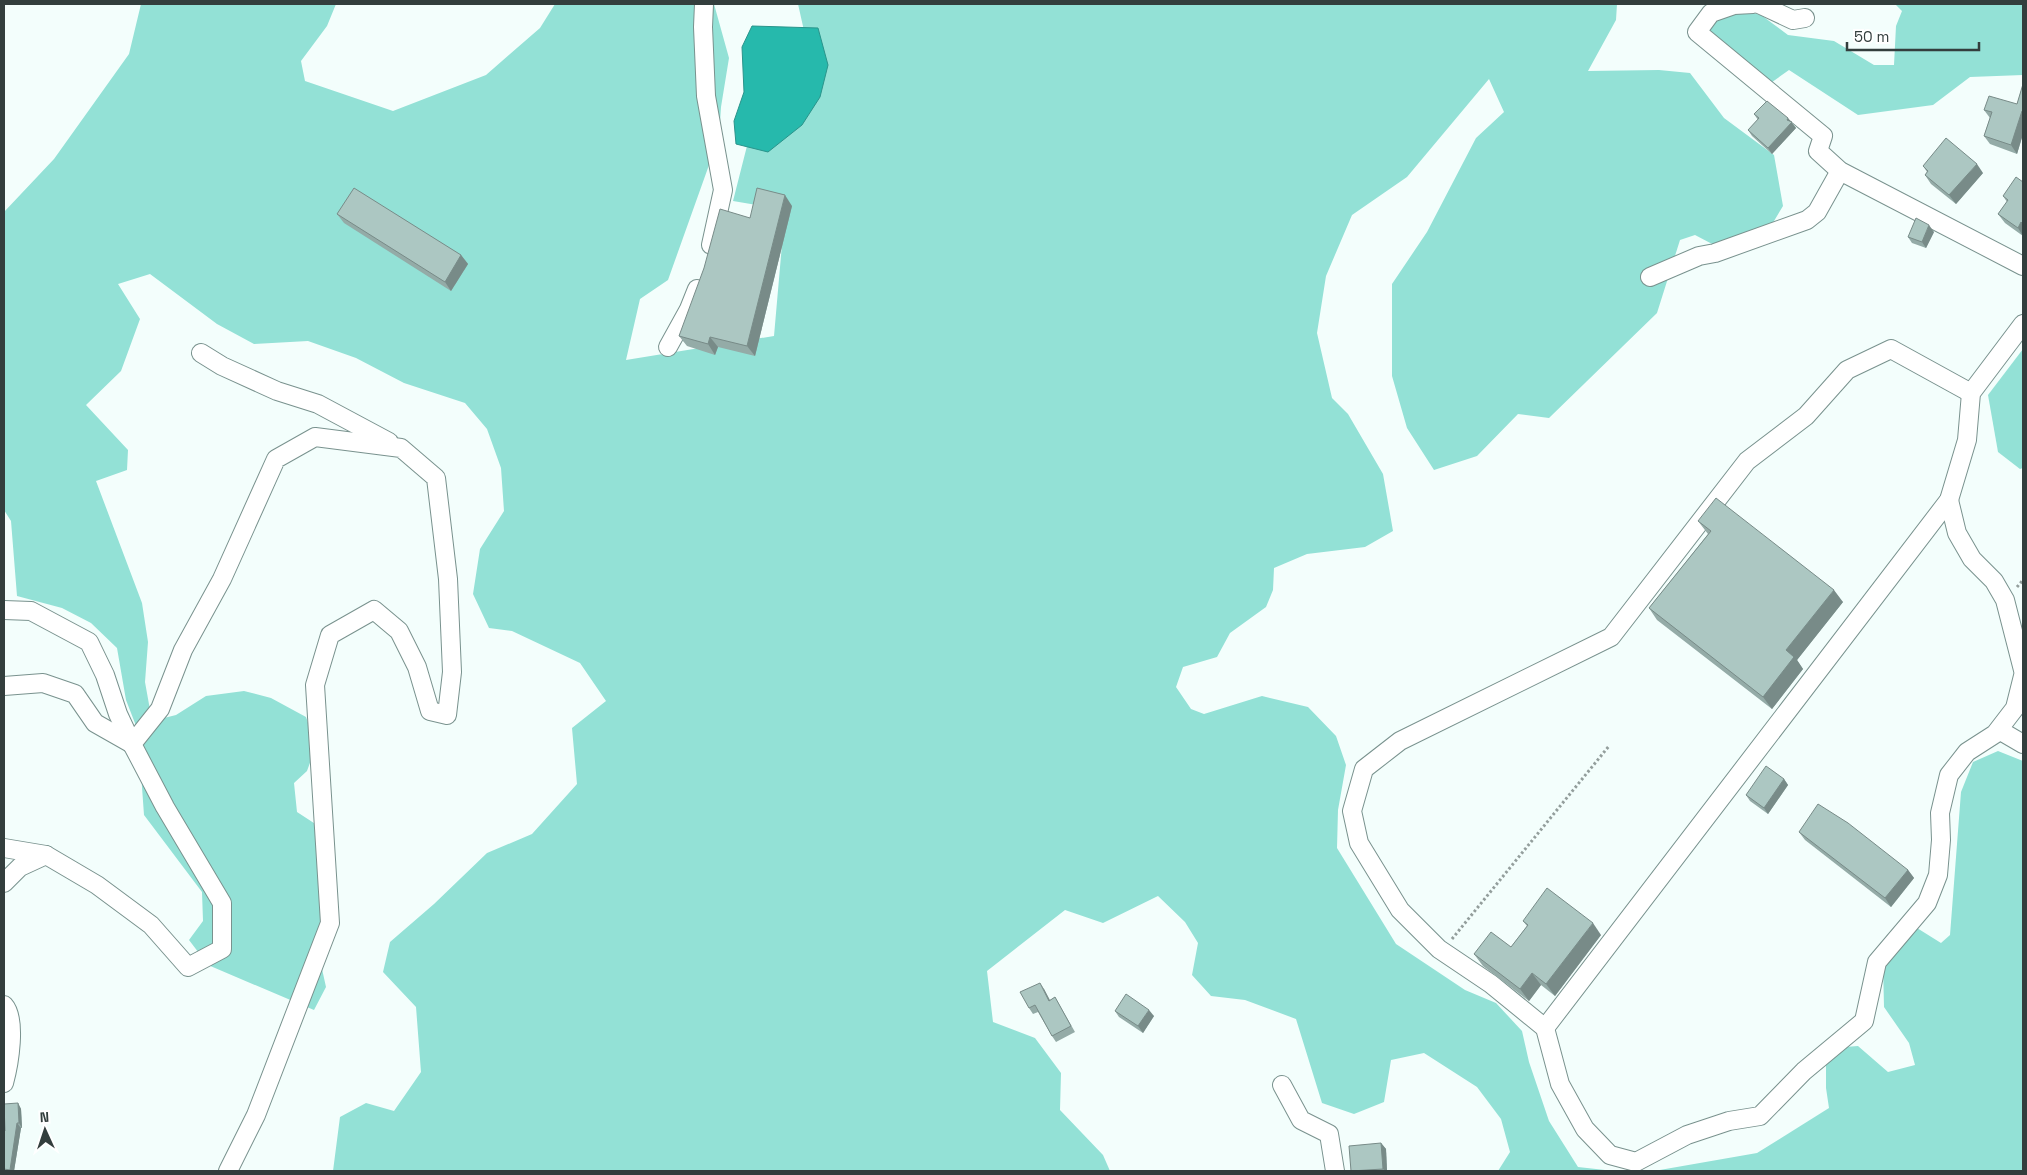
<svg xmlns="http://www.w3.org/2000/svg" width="2027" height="1175" font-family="'Space Grotesk',sans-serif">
<rect width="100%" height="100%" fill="#f3fefc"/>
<g fill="#93e1d6">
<path d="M141 4H336L327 26 301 61 305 81 393 111 486 75 540 28 555 4H714L729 58 721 107 719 137 668 280 640 299 626 360 774 336 785 210 733 201 748 142 809 53 798 4H1617L1616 20 1588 71 1659 70 1690 73 1724 118 1774 155 1783 206 1771 226 1716 246 1695 235 1680 240 1657 313 1549 418 1518 414 1477 456 1434 470 1407 428 1392 376V284L1427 232 1476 138 1504 112 1489 79 1407 177 1352 215 1326 276 1317 333 1332 398 1348 414 1383 474 1393 531 1365 547 1307 554 1274 568 1273 590 1266 607 1230 633 1217 657 1183 667 1176 687 1191 709 1204 714 1262 696 1308 707 1336 736 1346 765 1338 810 1337 848 1396 944 1465 990 1496 1003 1522 1031 1529 1062 1549 1121 1578 1167 1614 1171H1498L1510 1152 1501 1119 1477 1087 1424 1053 1391 1060 1384 1102 1354 1114 1322 1103 1296 1019 1245 1000 1211 996 1192 975 1198 943 1185 922 1158 896 1103 923 1065 910 987 971 993 1022 1035 1038 1061 1073 1060 1110 1103 1155 1110 1171H333L340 1117 366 1103 394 1111 421 1072 416 1007 383 972 390 942 434 904 487 853 532 834 577 784 572 728 606 701 580 663 512 631 489 628 473 594 480 549 504 511 501 468 487 429 465 403 404 383 356 358 308 341 254 344 217 324 150 274 118 284 140 319 121 371 86 405 128 450 127 470 96 481 142 603 148 642 145 682 152 721 176 715 206 696 244 691 271 698 306 717 316 746 307 771 294 783 297 812 320 827 322 909 318 951 326 987 314 1010 208 965 189 940 203 921 202 892 144 815 138 731 126 700 117 648 91 623 62 608 17 596 11 521 4 510V212L54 159 129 54Z"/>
<path d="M1895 4H2023V75L1970 77 1933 105 1858 115 1789 70 1765 87 1701 34 1713 16 1736 9 1761 15 1788 35 1834 41 1874 65H1894L1896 26 1902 11Z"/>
<path d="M2023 349V468L2020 469 1998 452 1988 395Z"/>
<path d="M1998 751 2023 761V1171H1654L1757 1153 1829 1108 1826 1088V1064L1845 1047 1858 1046 1888 1072 1915 1065 1909 1043 1884 1007 1883 963 1917 928 1941 943 1950 935 1961 792 1973 762Z"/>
</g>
<path fill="#26b9ac" stroke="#2a948b" d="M752 26 818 28 828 65 820 97 802 125 768 152 736 144 734 121 744 92 742 47Z"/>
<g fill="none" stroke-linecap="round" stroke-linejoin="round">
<defs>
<g id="street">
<path d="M704 4 703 27 706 96 723 190 711 245"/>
<path d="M1753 4 1734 5 1711 13 1697 32 1823 136 1818 151 1840 171 2023 266"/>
<path d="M1759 4 1793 20 1805 18"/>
<path d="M1650 277 1699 256 1715 253 1807 220 1817 212 1840 171"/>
<path d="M668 347 689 309 697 289"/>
<path d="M201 353 222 366 277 391 318 404 389 442"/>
<path d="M1971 393 1891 349 1847 370 1806 416 1747 461 1611 637 1400 741 1364 769 1352 811 1359 843 1400 910 1439 949 1491 984 1545 1028 1560 1084 1585 1129 1610 1155 1636 1162 1687 1135 1729 1121 1760 1116 1804 1071 1864 1021 1877 962 1927 903 1938 875 1941 840 1940 813 1949 775 1967 752 1995 734 2015 708 2023 676"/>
<path d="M1949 500 1957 533 1972 559 1994 581 2005 600 2023 670"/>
<path d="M4 610 31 611 89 642 105 675 118 714 132 744"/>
<path d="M4 686 43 683 75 694 95 723 132 744"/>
<path d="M1999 730 2023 744"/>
<path d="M4 848 46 855"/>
<path d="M4 883 20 867 46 855 97 885 151 925 188 967 222 949V903L165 807 132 744 160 709 183 650 222 579 276 459 315 437 401 448 436 478 448 579 452 672 447 715 430 711 417 667 399 631 374 610 330 635 315 685 330 923 256 1115 228 1171"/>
<path d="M4 1005C17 1019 9 1065 4 1083"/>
<path d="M1545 1028 1949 500 1967 440 1971 393 2023 324"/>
<path d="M1282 1085 1301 1120 1329 1134 1335 1171"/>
</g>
</defs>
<use href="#street" stroke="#79928e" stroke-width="20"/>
<g stroke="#939e9c" stroke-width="3" stroke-dasharray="2.5 2.5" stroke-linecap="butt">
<path d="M2017 587 2023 580"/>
<path d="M1452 939 1609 746"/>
</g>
<use href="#street" stroke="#fff" stroke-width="18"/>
</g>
<g fill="#94aba7">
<path d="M2023 84V134L2017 154 1990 144 1984 136 1990 118 1984 110 2017 104Z"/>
<path d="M1754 114 1790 121 1796 128 1772 154 1752 136 1748 130 1758 120Z"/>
<path d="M1923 166 1983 173 1956 204 1931 184 1925 175 1927 172Z"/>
<path d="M2023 182V236L2005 223 1998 214 2007 202 2003 196Z"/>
<path d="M792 206 755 356 718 347 715 355 687 346 679 336 750 218Z"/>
<path d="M337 214 461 255 468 264 451 291 344 223Z"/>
<path d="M1934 232 1926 248 1912 243 1908 237Z"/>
<path d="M1698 521 1843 602 1797 660 1803 669 1772 709 1657 620 1649 608 1708 534Z"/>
<path d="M1784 779 1788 785 1768 814 1750 801 1746 795Z"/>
<path d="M1799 832 1908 870 1914 878 1891 907 1805 840Z"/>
<path d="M1523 921 1601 935 1555 996 1541 985 1529 1001 1483 966 1474 954 1511 947 1527 926Z"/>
<path d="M1044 989 1050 1000 1055 997 1075 1032 1056 1042 1052 1036 1038 1012 1033 1014 1029 1008Z"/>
<path d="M1115 1011 1154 1016 1143 1033 1119 1017Z"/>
<path d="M18 1103 21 1109 22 1128H21L14 1171H4V1131H5Z"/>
<path d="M1381 1143 1386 1149 1387 1171H1351Z"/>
</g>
<g fill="#788b88">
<path d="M2022 111 2023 113V134L2017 154 2011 145Z"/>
<path d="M1788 118 1796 128 1772 154 1768 148Z"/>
<path d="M1977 164 1983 173 1956 204 1949 195Z"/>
<path d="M785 195 792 206 755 356 747 346Z"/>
<path d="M2021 222 2023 225V236L2018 228Z"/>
<path d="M1929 225 1934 232 1926 248 1922 242Z"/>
<path d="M461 255 468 264 451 291 445 282Z"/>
<path d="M710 337 718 347 715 355 708 344Z"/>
<path d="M1834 590 1843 602 1797 660 1803 669 1772 709 1763 697 1786 650Z"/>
<path d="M1784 779 1788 785 1768 814 1764 808Z"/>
<path d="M1908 870 1914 878 1891 907 1885 898Z"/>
<path d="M1593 923 1601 935 1555 996 1546 984Z"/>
<path d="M1532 973 1541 985 1529 1001 1520 989Z"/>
<path d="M1040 983 1044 989 1053 1007 1049 1001Z"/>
<path d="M1149 1010 1154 1016 1143 1033 1138 1026Z"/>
<path d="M18 1103 21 1109 22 1128 19 1123Z"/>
<path d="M17 1123 21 1128 14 1171H11L10 1170Z"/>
<path d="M1381 1143 1386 1149 1387 1171H1385L1383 1169Z"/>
</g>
<g fill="#acc7c2" stroke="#788b88">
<path d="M2023 84V111H2022L2011 145 1984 136 1992 112 1984 110 1989 96 2017 104Z"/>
<path d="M1767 101 1788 118 1787 120 1792 122 1768 148 1748 130 1759 118 1754 114Z"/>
<path d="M1946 138 1977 164 1949 195 1925 175 1928 171 1923 166Z"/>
<path d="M2016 177 2023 182V224L2021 222 2018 228 1998 214 2008 200 2003 196Z"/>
<path d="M354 188 461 255 445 282 337 214Z"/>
<path d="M757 188 785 195 747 346 710 337 708 344 679 336 704 268 720 209 750 218Z"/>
<path d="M1916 218 1929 225 1922 242 1908 237Z"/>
<path d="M1716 498 1834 590 1786 650 1794 657 1763 697 1649 608 1711 531 1698 521Z"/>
<path d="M1766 766 1784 779 1764 808 1746 795Z"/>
<path d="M1818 804 1848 823 1908 870 1885 898 1799 832Z"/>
<path d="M1547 888 1593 923 1546 984 1532 973 1520 989 1474 954 1491 932 1511 947 1528 925 1523 921Z"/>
<path d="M1040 983 1049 1001 1055 997 1071 1026 1052 1036 1035 1005 1029 1008 1020 992Z"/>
<path d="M1126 994 1149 1010 1138 1026 1115 1011Z"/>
<path d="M18 1103 19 1123H17L10 1170 4 1169V1131H5L4 1104Z"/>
<path d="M1381 1143 1383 1169 1351 1171 1349 1146Z"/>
</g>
<rect width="2027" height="1175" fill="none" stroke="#333e3d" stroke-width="10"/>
<g transform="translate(45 1130) rotate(357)" stroke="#ffffff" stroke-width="4" paint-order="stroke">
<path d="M0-4L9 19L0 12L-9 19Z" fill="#333e3d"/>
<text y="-8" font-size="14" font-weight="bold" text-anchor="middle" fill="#333e3d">N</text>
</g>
<path d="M1847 42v8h132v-8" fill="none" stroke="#333e3d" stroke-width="2.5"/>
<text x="1854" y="42" font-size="15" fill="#333e3d" stroke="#ffffff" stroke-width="4" paint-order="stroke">50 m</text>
</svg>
